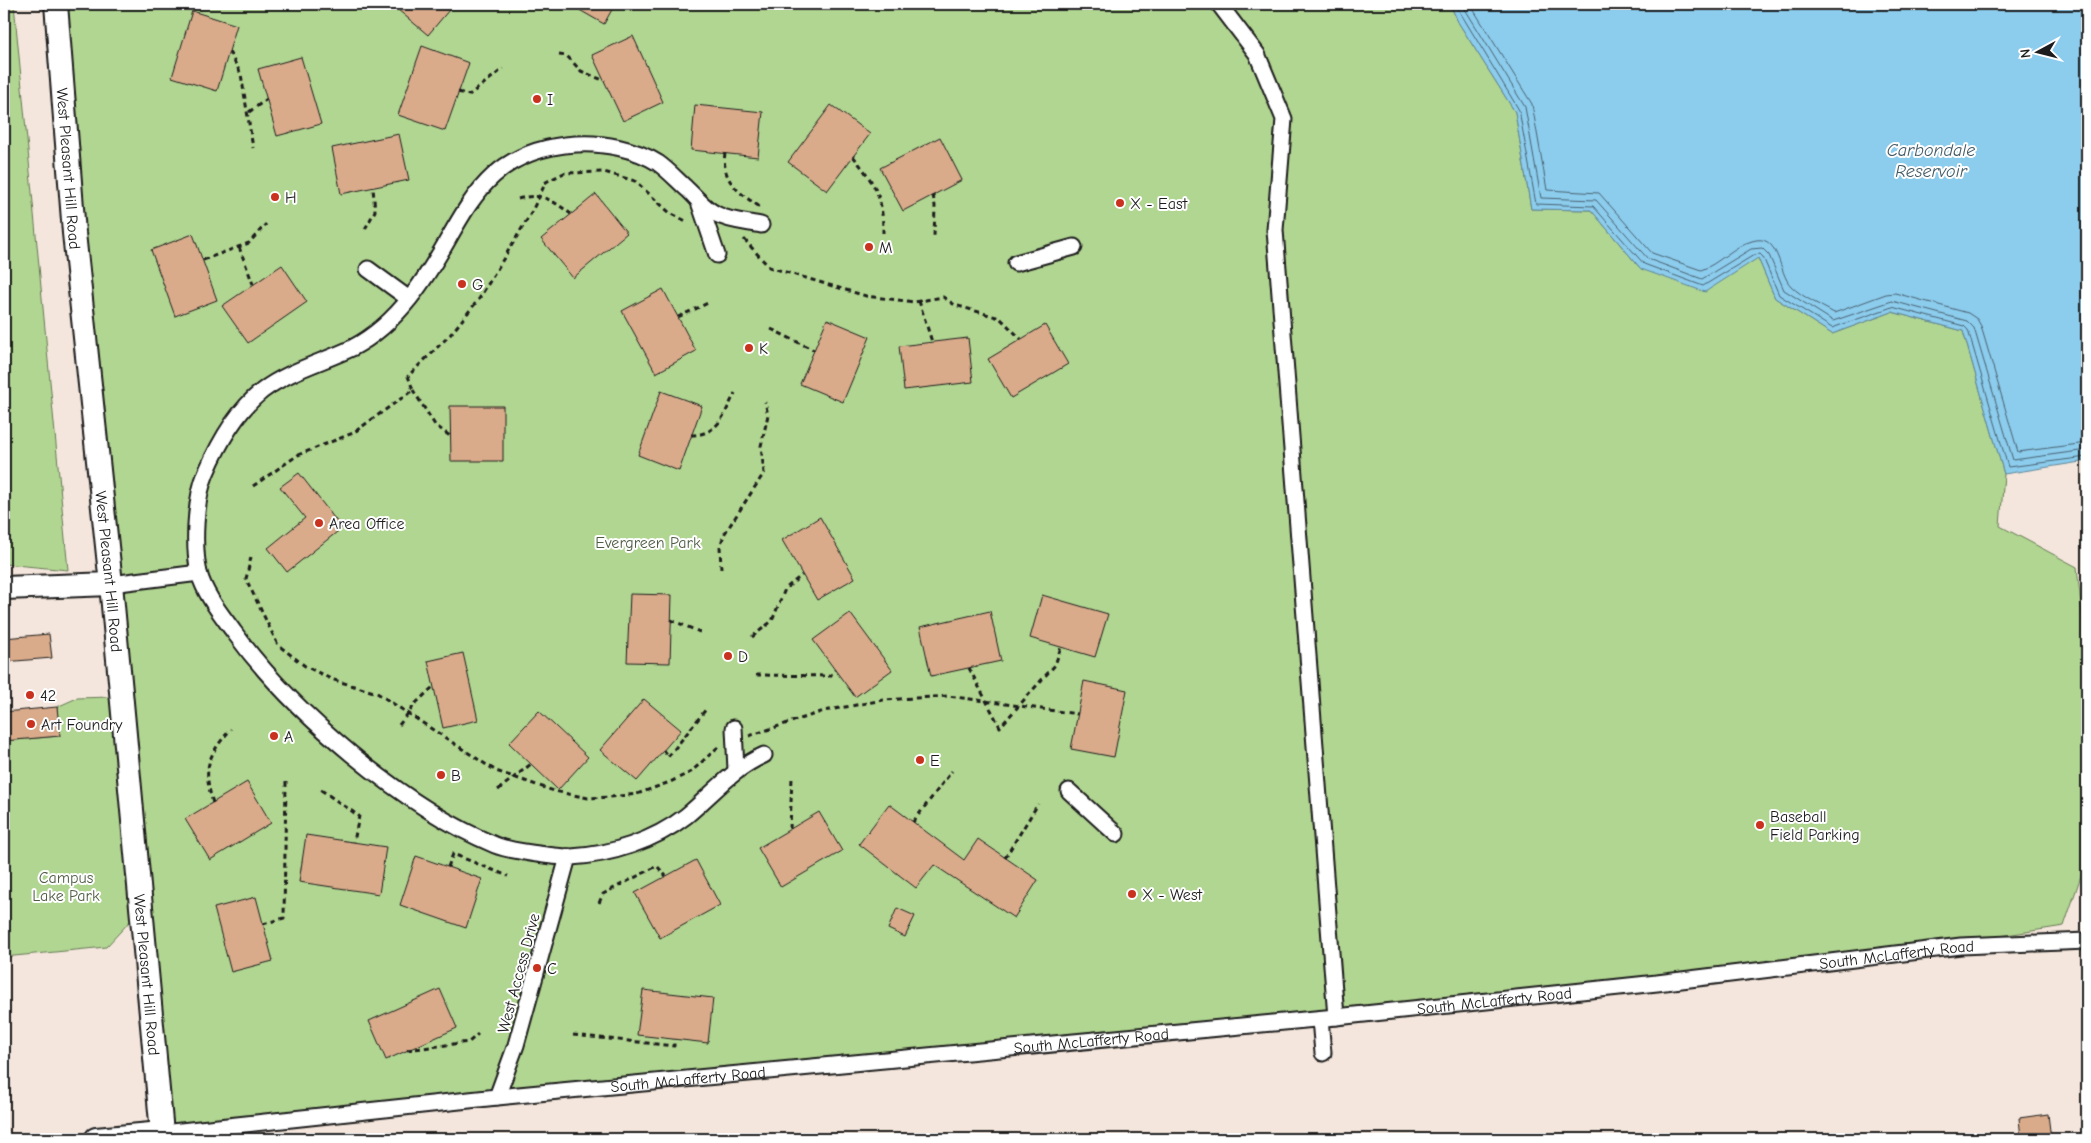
<svg xmlns="http://www.w3.org/2000/svg" width="2091" height="1143" font-family="'Comic Neue',sans-serif">
<rect width="100%" height="100%" fill="#f4e6dc"/>
<filter id="ink" filterUnits="userSpaceOnUse"><feTurbulence type="fractalNoise" baseFrequency=".02" numOctaves="2"/><feDisplacementMap in="SourceGraphic" scale="10" xChannelSelector="R" yChannelSelector="G"/><feConvolveMatrix kernelMatrix="1 2 1 2 8 2 1 2 1" color-interpolation-filters="sRGB"/></filter>
<g filter="url(#ink)">
<g fill="#b1d691" stroke="#667956">
<path d="M4 4H14L68 570 4 564Z"/>
<path d="M67 4H1450L1458 22 1515 112 1531 209 1591 210 1641 269 1758 258 1775 298 1832 334 1892 312 1963 331 2004 474 2000 526 2077 567 2087 661V858L2064 926 1865 957 162 1133 74 233Z"/>
<path d="M111 697 132 919 106 947 4 957V741L59 736 57 707 77 698Z"/>
</g>
<path fill="#8ccced" stroke="#5f8699" d="M1450 4H2087V461L2004 474 1963 331 1892 312 1832 334 1775 298 1758 258 1705 292 1641 269 1591 210 1531 209 1515 112 1458 22Z"/>
<g fill="none" stroke-linecap="round" stroke-linejoin="round">
<g stroke="#496270" stroke-width="1">
<path d="M1455 4 1519 110 1536 204 1593 206 1644 264 1703 286 1754 255 1760 254 1763 257 1779 295 1832 328 1892 307 1964 326 1968 330 2008 467 2087 457"/>
<path d="M1462 4 1525 107 1541 198 1596 200 1648 259 1702 279 1751 249 1762 248 1769 255 1784 290 1833 321 1892 301 1967 321 1974 328 2013 460 2087 450"/>
<path d="M1470 4 1532 104 1547 190 1599 193 1652 253 1701 270C1719 264 1733 246 1752 241 1780 232 1778 273 1791 286 1802 297 1820 305 1834 313L1886 294 1895 293 1968 313 1977 319 1981 326 2018 452 2087 443"/>
</g>
</g>
<g fill="#d9ab8a" stroke="#1c1c1c">
<path d="M391 4H454L428 35Z"/>
<path d="M569 4H615L604 24Z"/>
<path d="M192 11 237 25 217 91 172 77Z"/>
<path d="M633 36 663 102 623 121 592 55Z"/>
<path d="M422 46 469 63 445 131 398 115Z"/>
<path d="M301 57 321 124 277 136 258 69Z"/>
<path d="M695 105 763 112 758 157 691 150Z"/>
<path d="M831 105 870 134 827 191 788 162Z"/>
<path d="M399 134 409 180 341 194 332 148Z"/>
<path d="M940 137 962 180 903 211 880 168Z"/>
<path d="M596 194 627 233 573 278 541 239Z"/>
<path d="M193 234 217 300 175 316 151 250Z"/>
<path d="M282 265 307 302 248 343 222 306Z"/>
<path d="M663 289 696 351 656 373 622 311Z"/>
<path d="M827 319 870 337 843 402 800 384Z"/>
<path d="M1045 325 1068 364 1011 398 988 359Z"/>
<path d="M968 338 973 382 904 390 899 346Z"/>
<path d="M661 391 702 406 679 471 638 455Z"/>
<path d="M450 406H503V461H451Z"/>
<path d="M299 473 342 528 287 572 268 548 305 518 280 487Z"/>
<path d="M820 517 855 578 817 600 782 540Z"/>
<path d="M630 594 672 595 670 663 627 662Z"/>
<path d="M1042 595 1108 614 1095 657 1030 638Z"/>
<path d="M990 611 1001 661 931 676 920 627Z"/>
<path d="M850 613 892 670 855 697 813 640Z"/>
<path d="M49 634 52 658 4 662V638Z"/>
<path d="M463 653 478 720 443 728 428 661Z"/>
<path d="M1084 681 1127 690 1114 757 1071 749Z"/>
<path d="M644 699 681 730 637 781 600 750Z"/>
<path d="M57 707 60 736 4 741V712Z"/>
<path d="M539 711 588 757 558 790 509 743Z"/>
<path d="M247 782 271 823 210 860 185 819Z"/>
<path d="M889 804 964 860 978 839 1038 880 1014 918 934 865 916 888 859 844Z"/>
<path d="M819 812 842 851 781 887 758 848Z"/>
<path d="M306 835 386 847 379 894 299 882Z"/>
<path d="M416 856 482 879 466 928 400 905Z"/>
<path d="M696 860 720 905 660 938 635 893Z"/>
<path d="M256 897 273 961 231 972 214 908Z"/>
<path d="M897 908 915 916 905 937 888 929Z"/>
<path d="M440 989 457 1028 386 1060 369 1021Z"/>
<path d="M643 990 713 998 708 1043 637 1035Z"/>
<path d="M2048 1114 2051 1139H2021L2019 1118Z"/>
</g>
<g fill="none" stroke-linecap="round" stroke-linejoin="round">
<defs>
<g id="street">
<path d="M1219 4 1257 54 1284 119 1275 230 1336 1017"/>
<path d="M699 202 717 255"/>
<path d="M761 225C746 222 729 221 716 214 705 209 696 197 687 189 678 181 668 170 658 163 636 149 602 142 576 144 469 151 465 230 410 298 395 317 375 336 352 348 323 362 288 371 262 391 237 411 218 445 206 473 195 499 193 546 199 573 205 595 221 614 234 632 292 712 403 807 495 845 510 851 554 857 571 857 610 855 654 841 686 816 712 795 732 769 764 755"/>
<path d="M1016 263 1074 247"/>
<path d="M368 269 409 299"/>
<path d="M111 584 199 573"/>
<path d="M734 728 736 770"/>
<path d="M1069 791 1116 834"/>
<path d="M1320 1019 1323 1053"/>
<path d="M497 1097 516 1045 568 857"/>
<path id="s1" d="M163 1139 162 1133 497 1097 1336 1017 1657 983 1961 946 2087 941"/>
</g>
<g id="secondary">
<path id="s2" d="M56 4 74 233 111 584 162 1133 96 1139"/>
<path d="M4 588 111 584"/>
</g>
</defs>
<use href="#street" stroke="#1c1c1c" stroke-width="19"/>
<use href="#secondary" stroke="#1c1c1c" stroke-width="26"/>
<g stroke="#1c1c1c" stroke-width="3" stroke-dasharray="5 4" stroke-linecap="butt">
<path d="M229 52 241 74 253 148"/>
<path d="M559 55 567 56 581 71 605 81"/>
<path d="M458 92 469 95 503 69"/>
<path d="M249 112 267 99"/>
<path d="M725 153C721 181 739 193 760 207"/>
<path d="M853 156C875 184 883 196 883 233"/>
<path d="M933 195 935 206 934 237"/>
<path d="M518 199C542 192 552 200 571 214"/>
<path d="M365 229 375 211 373 188"/>
<path d="M744 239 769 267 866 296 914 302 943 297 955 305 1000 318 1021 339"/>
<path d="M239 247 253 284"/>
<path d="M203 260 249 243 266 224"/>
<path d="M919 301 932 342"/>
<path d="M678 317 708 303"/>
<path d="M771 329 814 350"/>
<path d="M413 390 435 425 450 436"/>
<path d="M691 435C719 435 724 414 735 393"/>
<path d="M253 486 298 455 353 433 413 390 408 376 450 335 479 299 530 215 546 182 564 173 604 172 635 181 670 213 688 222"/>
<path d="M251 557 246 579 278 645 305 666 331 679 377 693 496 771 554 791 588 798 610 797 637 794 670 782 691 772 718 747"/>
<path d="M721 569 720 546 725 533 764 473 761 446 768 415 765 402"/>
<path d="M671 620 700 632"/>
<path d="M752 637 772 621 785 589 802 575"/>
<path d="M969 668 1000 727 1055 665 1061 647"/>
<path d="M756 675 830 676 835 670"/>
<path d="M399 725 416 703 434 686"/>
<path d="M749 736 824 711 883 700 948 696 1078 714"/>
<path d="M663 750 668 757 707 708"/>
<path d="M321 790 359 816 354 842"/>
<path d="M498 790 531 764"/>
<path d="M213 803C202 768 208 755 231 729"/>
<path d="M913 822 952 771"/>
<path d="M790 829 792 777"/>
<path d="M1005 858 1038 804"/>
<path d="M448 867 453 854 508 876"/>
<path d="M599 903 603 894 657 866 666 876"/>
<path d="M263 924 284 918 286 782"/>
<path d="M573 1035 674 1046V1039"/>
<path d="M407 1050 469 1042 478 1034"/>
</g>
<use href="#street" stroke="#fff" stroke-width="15"/>
<use href="#secondary" stroke="#fff" stroke-width="22"/>
</g>
</g>
<g fill="#c8321e" stroke="#fff" stroke-width="2">
<circle cx="537" cy="99" r="5"/>
<circle cx="275" cy="197" r="5"/>
<circle cx="1120" cy="203" r="5"/>
<circle cx="869" cy="247" r="5"/>
<circle cx="462" cy="284" r="5"/>
<circle cx="749" cy="348" r="5"/>
<circle cx="319" cy="523" r="5"/>
<circle cx="728" cy="656" r="5"/>
<circle cx="30" cy="695" r="5"/>
<circle cx="31" cy="724" r="5"/>
<circle cx="274" cy="736" r="5"/>
<circle cx="920" cy="760" r="5"/>
<circle cx="441" cy="775" r="5"/>
<circle cx="1760" cy="825" r="5"/>
<circle cx="1132" cy="894" r="5"/>
<circle cx="537" cy="968" r="5"/>
</g>
<g text-anchor="middle" stroke-width="4" stroke-linejoin="round" paint-order="stroke">
<g font-size="16" fill="#1c1c1c" stroke="#fff" text-anchor="start">
<text x="547" y="105">I</text>
<text x="285" y="203">H</text>
<text x="1130" y="209">X - East</text>
<text x="879" y="253">M</text>
<text x="472" y="290">G</text>
<text x="759" y="354">K</text>
<text x="329" y="529">Area Office</text>
<text x="738" y="662">D</text>
<text x="40" y="701">42</text>
<text x="41" y="730">Art Foundry</text>
<text x="284" y="742">A</text>
<text x="930" y="766">E</text>
<text x="451" y="781">B</text>
<text x="1770" y="822">Baseball<tspan x="1770" dy="18">Field Parking</tspan></text>
<text x="1142" y="900">X - West</text>
<text x="547" y="974">C</text>
</g>
<g font-size="16" fill="#1c1c1c" stroke="#fff">
<text dy="6" stroke="none"><textPath href="#s2" startOffset="165">West Pleasant Hill Road</textPath></text>
<text dy="6" stroke="none"><textPath href="#s2" startOffset="570">West Pleasant Hill Road</textPath></text>
<text dy="6" stroke="none"><textPath href="#s1" startOffset="1750">South McLafferty Road</textPath></text>
<text transform="translate(518 973) rotate(-75)" y="6">West Access Drive</text>
<text dy="6" stroke="none"><textPath href="#s2" startOffset="975">West Pleasant Hill Road</textPath></text>
<text dy="6" stroke="none"><textPath href="#s1" startOffset="1345">South McLafferty Road</textPath></text>
<text dy="6" stroke="none"><textPath href="#s1" startOffset="940">South McLafferty Road</textPath></text>
<text dy="6" stroke="none"><textPath href="#s1" startOffset="535">South McLafferty Road</textPath></text>
</g>
<g font-size="16" fill="#505d45" stroke="#fff">
<text x="648" y="548">Evergreen Park</text>
<text x="66" y="883">Campus<tspan x="66" dy="18">Lake Park</tspan></text>
</g>
<g font-size="18" font-style="italic" fill="#435a65" stroke="#fff">
<text x="1931" y="156">Carbondale<tspan x="1931" dy="21">Reservoir</tspan></text>
</g>
</g>
<rect width="2091" height="1143" fill="none" stroke="#fff" stroke-width="20"/>
<rect x="10" y="10" width="2071" height="1123" fill="none" stroke="#1c1c1c" stroke-width="2" filter="url(#ink)"/>
<g transform="translate(2038 52) rotate(263)" stroke="#ffffff" stroke-width="4" paint-order="stroke">
<path d="M0-4L9 19L0 12L-9 19Z" fill="#1c1c1c"/>
<text y="-8" font-size="14" font-weight="bold" text-anchor="middle" fill="#1c1c1c">N</text>
</g>
</svg>
